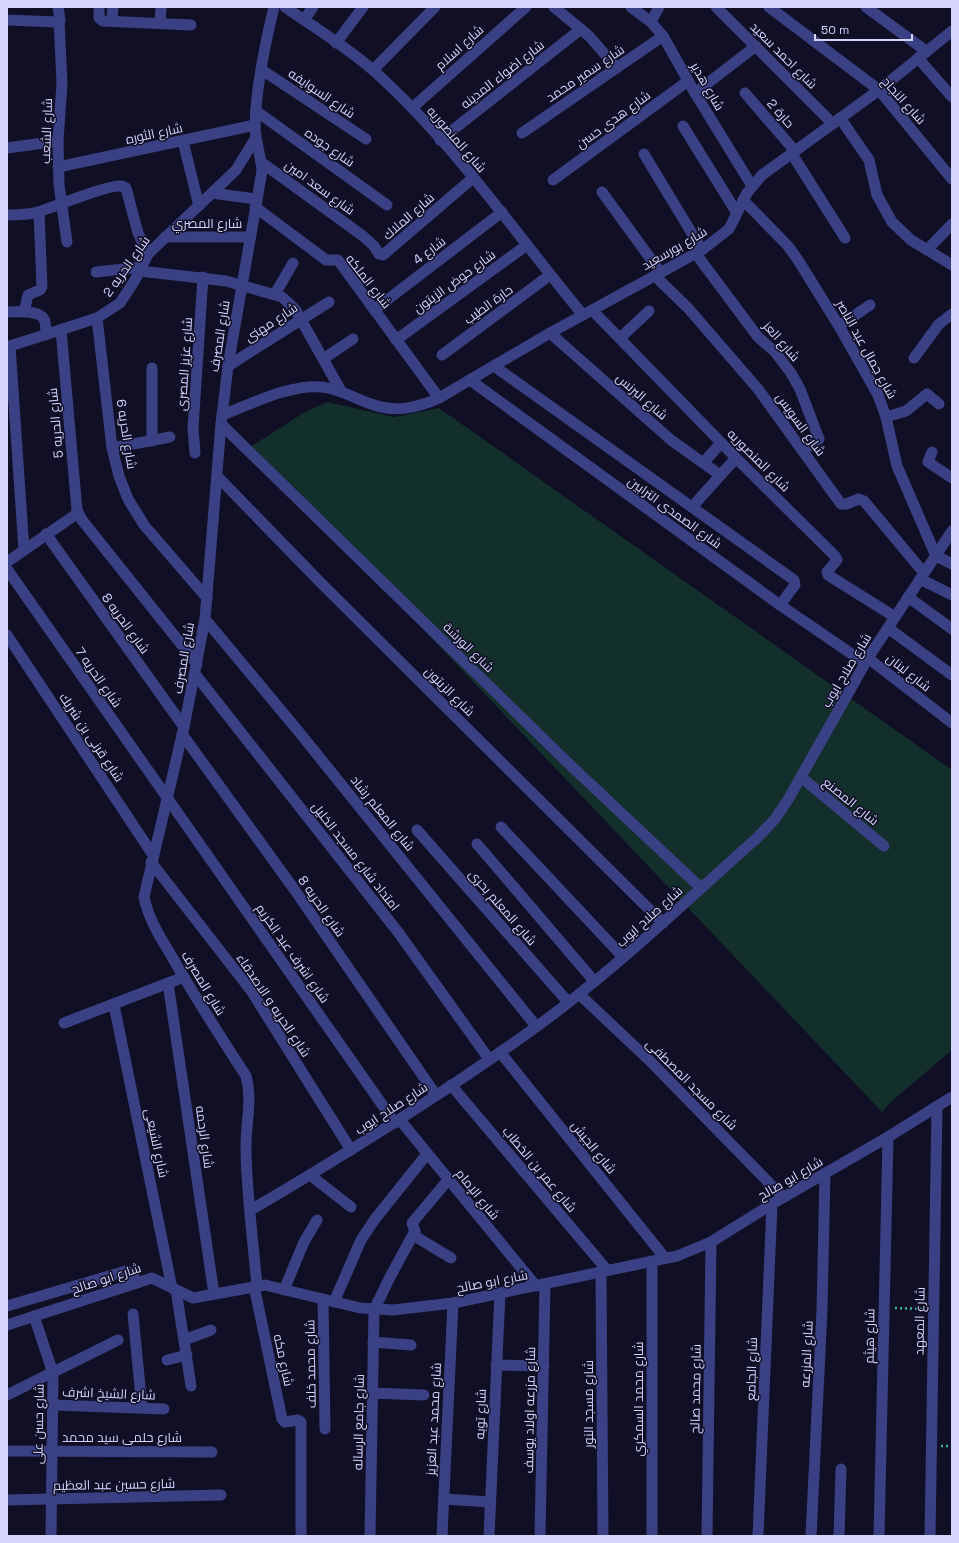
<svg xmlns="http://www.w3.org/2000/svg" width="959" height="1543" font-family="'Space Grotesk',Cairo,sans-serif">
<rect width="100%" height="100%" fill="#100f25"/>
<path fill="#122f2b" d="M327 402 394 417 439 408 952 770V1050L893 1100 882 1112 250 447 305 412Z"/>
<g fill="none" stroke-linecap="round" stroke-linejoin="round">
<g stroke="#30b69e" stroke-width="2.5" stroke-dasharray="2 3" stroke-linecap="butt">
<path d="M895 1308 924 1309"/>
<path d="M941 1446H952"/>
</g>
<g stroke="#3a4084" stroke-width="11">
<path d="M99 7V18L103 21 191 25"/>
<path d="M285 7C315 28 347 47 374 71 454 143 515 233 583 315"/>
<path d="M554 7 589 36 617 68"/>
<path d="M631 7 651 22 663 36 695 93 752 186"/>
<path d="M716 7 833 124"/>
<path d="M769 7 879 90 952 179"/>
<path d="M866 7 926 51"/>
<path d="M7 20 57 22 60 20 58 7"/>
<path d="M304 20 313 7"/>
<path d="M59 21 62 83 58 141 59 185 67 242"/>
<path d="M112 21 113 7"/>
<path d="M651 22 659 7"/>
<path d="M160 23 161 7"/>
<path d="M336 43 363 7"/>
<path d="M918 58 952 97"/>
<path d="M262 70 366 139"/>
<path d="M373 70 435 7"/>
<path d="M695 93 756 46"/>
<path d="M745 93 795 151"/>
<path d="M412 108 526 7"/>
<path d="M256 111 387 205"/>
<path d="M840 118 869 160 877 195 892 222 911 240 952 265"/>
<path d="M683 126 737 213"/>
<path d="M522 133 663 36"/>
<path d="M440 140 581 29"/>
<path d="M183 141 199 206"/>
<path d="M7 148 58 141"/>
<path d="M644 154 702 250"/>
<path d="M792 154 845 238"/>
<path d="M261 162 363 236 374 246 379 254 383 255 473 178"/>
<path d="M58 167 255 125"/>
<path d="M553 180 688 81"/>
<path d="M602 192 661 273"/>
<path d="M212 193 256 199"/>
<path d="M743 200 788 246 798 260 839 326 878 395 886 417 897 466 936 556 952 564"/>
<path d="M255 207 326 260H338L439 398"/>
<path d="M7 215C17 215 28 215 38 212 55 207 108 184 122 186L126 188 138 233 148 254"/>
<path d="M165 237H250"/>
<path d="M927 250 952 224"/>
<path d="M696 254 758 337 775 352 791 373 800 389 819 439 803 450"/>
<path d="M140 271 226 281 282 297 295 309 341 391"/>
<path d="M96 272 142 267"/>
<path d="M655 276 688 308 758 389 841 504H846L859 499 864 501 924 573"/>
<path d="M275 294 293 263"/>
<path d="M374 310 502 212"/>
<path d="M592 310 736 458 835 556 837 560 827 572 828 575 895 617"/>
<path d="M7 312C16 312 38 309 44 319 46 323 46 330 46 335"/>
<path d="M24 312 28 295 40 290 42 287 39 212"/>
<path d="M97 318 112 448 119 476 128 499 144 525 207 598"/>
<path d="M839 326 870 305"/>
<path d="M61 330 77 510 82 520 197 664"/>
<path d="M550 333 671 440 720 475"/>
<path d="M620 338 649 311"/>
<path d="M396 340 527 245"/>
<path d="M10 346 24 550"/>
<path d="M7 347 97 318 120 303 135 280 148 254 236 170 255 139"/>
<path d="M442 355 550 275"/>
<path d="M914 358 939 324 952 314"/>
<path d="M323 359 353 339"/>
<path d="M228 366 329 302"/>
<path d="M494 366 794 580 795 585 780 605"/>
<path d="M152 368V441"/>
<path d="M470 380 780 605 865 663"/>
<path d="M222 415C252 404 289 384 322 387 340 389 354 398 371 404 395 413 417 408 439 398L550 333 702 250 729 229 747 193 762 175 879 90 952 31"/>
<path d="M886 417 906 411 927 394 939 404"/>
<path d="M221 424 567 762 701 888"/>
<path d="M112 448 170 437"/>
<path d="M932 452 928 462 952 478"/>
<path d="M195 453 193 428 203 277"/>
<path d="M703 463 721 443"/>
<path d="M218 477 321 583 663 923"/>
<path d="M692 507 736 458"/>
<path d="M46 534 184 727"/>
<path d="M7 562 78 513"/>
<path d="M7 569 395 1123"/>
<path d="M920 579 952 595"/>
<path d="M908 597 952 629"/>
<path d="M205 619 299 732 536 1026"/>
<path d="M888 628 952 675"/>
<path d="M7 635 153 855"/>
<path d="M868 658 952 723"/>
<path d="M195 674 398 932 489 1059"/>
<path d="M182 734 294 889 436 1095"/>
<path d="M801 777 884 846"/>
<path d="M501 827 623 957"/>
<path d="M417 830 568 1002"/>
<path d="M477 844 594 981"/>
<path d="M151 862 252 992 351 1150"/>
<path d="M168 983 214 1294"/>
<path d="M579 994 649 1060 783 1197"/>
<path d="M114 1005 172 1288"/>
<path d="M64 1023 184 977"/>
<path d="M500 1052 665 1258"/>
<path d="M451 1085 607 1270"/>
<path d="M400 1120 536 1286"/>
<path d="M310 1175 351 1207"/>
<path d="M251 1210C341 1157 430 1102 515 1042 602 982 678 908 757 838L775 819 789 798 868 658 952 531"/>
<path d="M413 1235 451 1258"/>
<path d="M652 1262V1536"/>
<path d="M601 1272 603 1536"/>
<path d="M254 1286 282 1419 285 1422 298 1420 301 1422V1536"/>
<path d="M257 1286C253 1241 247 1196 246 1152 245 1125 253 1102 246 1076 220 1036 194 996 171 955 160 937 148 918 144 897L184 727 205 619 221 424 228 366 262 171C261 155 255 141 255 125 256 87 265 44 274 7"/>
<path d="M176 1290 191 1386"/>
<path d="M284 1290 304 1242 317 1220"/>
<path d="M323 1299 325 1429"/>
<path d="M334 1302 361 1240 375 1219 427 1154"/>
<path d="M7 1306 126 1271 132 1273 137 1283"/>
<path d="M133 1314 142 1408"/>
<path d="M34 1316 53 1373 51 1536"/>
<path d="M7 1325 152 1278 193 1298 265 1285 360 1308 393 1310 453 1303 677 1256 711 1242 772 1204 888 1137 952 1097"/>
<path d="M184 1340 211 1330"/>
<path d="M373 1342 411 1345"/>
<path d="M167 1360 187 1355"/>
<path d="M496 1365 544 1366"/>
<path d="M372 1393 424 1395"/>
<path d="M7 1395 118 1340"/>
<path d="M53 1405 164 1409"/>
<path d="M7 1451 212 1452"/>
<path d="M444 1499 490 1502"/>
<path d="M7 1500 221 1495"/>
<path d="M370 1536 374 1310 390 1277 415 1231 412 1223 448 1180"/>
<path d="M442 1536 453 1303"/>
<path d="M489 1536 500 1293"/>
<path d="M540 1536 545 1284"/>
<path d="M707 1536 711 1242"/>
<path d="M758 1536 772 1204"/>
<path d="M811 1536 822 1310 825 1173"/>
<path d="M839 1536 841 1469"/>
<path d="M879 1536 888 1137"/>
<path d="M930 1536 937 1106"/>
</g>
</g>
<g text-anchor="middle" stroke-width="3" stroke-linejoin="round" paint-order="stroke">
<g font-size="13" fill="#d4d4ff" stroke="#100f25">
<text transform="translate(459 47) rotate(-42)" y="5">شارع اسلام</text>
<text transform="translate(784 55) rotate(45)" y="5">شارع احمد سعيد</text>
<text transform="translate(585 73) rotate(-34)" y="5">شارع سمير محمد</text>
<text transform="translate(502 74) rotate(-38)" y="5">شارع اضواء المدينه</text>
<text transform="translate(708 86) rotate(60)" y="5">شارع هدير</text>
<text transform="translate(322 93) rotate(34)" y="5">شارع السوايفه</text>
<text transform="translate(904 100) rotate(48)" y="5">شارع النجاح</text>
<text transform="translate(781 113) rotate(49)" y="5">حارة 2</text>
<text transform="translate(613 119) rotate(-36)" y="5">شارع هدى حسن</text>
<text transform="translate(46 131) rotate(-88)" y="5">شارع الشعب</text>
<text transform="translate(154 133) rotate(-12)" y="5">شارع الثوره</text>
<text transform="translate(457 139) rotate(49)" y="5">شارع المنصوريه</text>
<text transform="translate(330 147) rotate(35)" y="5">شارع جوده</text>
<text transform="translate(320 187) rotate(36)" y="5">شارع سعد امين</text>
<text transform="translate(408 216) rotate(-41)" y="5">شارع الملاك</text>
<text x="207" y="228">شارع المصري</text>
<text transform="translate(674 248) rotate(-30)" y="5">شارع بورسعيد</text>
<text transform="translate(429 250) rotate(-37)" y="5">شارع 4</text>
<text transform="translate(126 266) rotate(-55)" y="5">شارع الحريه 2</text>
<text transform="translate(369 281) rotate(52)" y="5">شارع الملكه</text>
<text transform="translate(454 281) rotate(-36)" y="5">شارع حوض الزيتون</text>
<text transform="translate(488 304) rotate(-36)" y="5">حارة الطيب</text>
<text transform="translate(271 322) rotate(-33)" y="5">شارع مهنى</text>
<text transform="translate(219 336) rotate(-81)" y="5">شارع المصرف</text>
<text transform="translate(782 341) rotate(49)" y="5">شارع العز</text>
<text transform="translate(867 349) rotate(61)" y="5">شارع جمال عبد الناصر</text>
<text transform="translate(184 364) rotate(-86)" y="5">شارع عزيز المصرى</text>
<text transform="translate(642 396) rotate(41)" y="5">شارع البرنس</text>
<text transform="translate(55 423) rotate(-95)" y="5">شارع الحريه 5</text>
<text transform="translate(801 424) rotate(54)" y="5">شارع السويس</text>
<text transform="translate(127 434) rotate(81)" y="5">شارع الحريه 6</text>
<text transform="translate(759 460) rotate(45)" y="5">شارع المنصوريه</text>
<text transform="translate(675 512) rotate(36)" y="5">شارع الصمدى الترابين</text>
<text transform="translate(126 623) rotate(54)" y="5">شارع الحريه 8</text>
<text transform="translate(469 647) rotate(44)" y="5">شارع الورشة</text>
<text transform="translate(183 658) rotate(-80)" y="5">شارع المصرف</text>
<text transform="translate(846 670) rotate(-59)" y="5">شارع صلاح ايوب</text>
<text transform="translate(909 672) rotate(38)" y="5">شارع لبنان</text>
<text transform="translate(99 677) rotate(55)" y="5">شارع الحريه 7</text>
<text transform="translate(450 691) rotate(45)" y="5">شارع الزيتون</text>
<text transform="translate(92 737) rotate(56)" y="5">شارع قرنى بن شريك</text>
<text transform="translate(851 801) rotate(39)" y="5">شارع المصنع</text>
<text transform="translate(383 813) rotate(51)" y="5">شارع المعلم رشاد</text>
<text transform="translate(356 856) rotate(52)" y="5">امتداد شارع مسجد الخليل</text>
<text transform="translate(322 906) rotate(55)" y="5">شارع الحريه 8</text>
<text transform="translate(503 907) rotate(49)" y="5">شارع المعلم بحرى</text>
<text transform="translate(649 916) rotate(-42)" y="5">شارع صلاح ايوب</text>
<text transform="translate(293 953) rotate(55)" y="5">شارع اشرف عبد الكريم</text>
<text transform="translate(204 983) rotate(59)" y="5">شارع المصرف</text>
<text transform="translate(274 1005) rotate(56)" y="5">شارع الحريه و الاصدقاء</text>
<text transform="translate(692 1084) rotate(45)" y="5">شارع مسجد المصطفى</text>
<text transform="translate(391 1108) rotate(-33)" y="5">شارع صلاح ايوب</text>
<text transform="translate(205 1137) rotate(82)" y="5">شارع الرحمه</text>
<text transform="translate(157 1143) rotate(78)" y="5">شارع الشيعى</text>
<text transform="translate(594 1147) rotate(51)" y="5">شارع الجيش</text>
<text transform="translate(540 1169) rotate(50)" y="5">شارع عمر بن الخطاب</text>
<text transform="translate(790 1178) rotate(-30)" y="5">شارع ابو صالح</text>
<text transform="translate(478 1194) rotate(51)" y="5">شارع الإمام</text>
<text transform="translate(106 1278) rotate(-18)" y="5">شارع ابو صالح</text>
<text transform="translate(492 1281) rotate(-11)" y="5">شارع ابو صالح</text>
<text transform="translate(919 1321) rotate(-89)" y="5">شارع المعهد</text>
<text transform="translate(869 1336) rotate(-89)" y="5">شارع هيثم</text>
<text transform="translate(806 1354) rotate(-87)" y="5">شارع المزرعه</text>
<text transform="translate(284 1360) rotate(78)" y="5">شارع مكه</text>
<text transform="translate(310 1364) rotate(-91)" y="5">شارع محمد خلف</text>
<text transform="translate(751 1369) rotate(-88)" y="5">شارع الجامع</text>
<text transform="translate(695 1389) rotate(-89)" y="5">شارع محمد صالح</text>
<text transform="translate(109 1393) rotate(2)" y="5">شارع الشيخ اشرف</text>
<text transform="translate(638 1399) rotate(-90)" y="5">شارع محمد السمكري</text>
<text transform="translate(588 1404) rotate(-90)" y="5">شارع مسجد النور</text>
<text transform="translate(529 1410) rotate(-89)" y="5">شارع مزرعه اولاد يوسف</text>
<text transform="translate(480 1414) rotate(-88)" y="5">شارع توبه</text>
<text transform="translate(433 1419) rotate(-87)" y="5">شارع محمد عبد العزيز</text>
<text transform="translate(358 1422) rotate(-89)" y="5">شارع جامع الرساله</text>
<text transform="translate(38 1424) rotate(-89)" y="5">شارع حسن على</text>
<text x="122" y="1442">شارع حلمى سيد محمد</text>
<text transform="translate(114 1484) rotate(-1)" y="5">شارع حسين عبد العظيم</text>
</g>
</g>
<rect width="959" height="1543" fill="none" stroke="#d4d4ff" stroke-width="16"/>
<path d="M815 34v6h97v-6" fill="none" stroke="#d4d4ff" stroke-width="2"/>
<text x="821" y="34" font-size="12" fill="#d4d4ff" stroke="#100f25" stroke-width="3" paint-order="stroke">50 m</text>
</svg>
